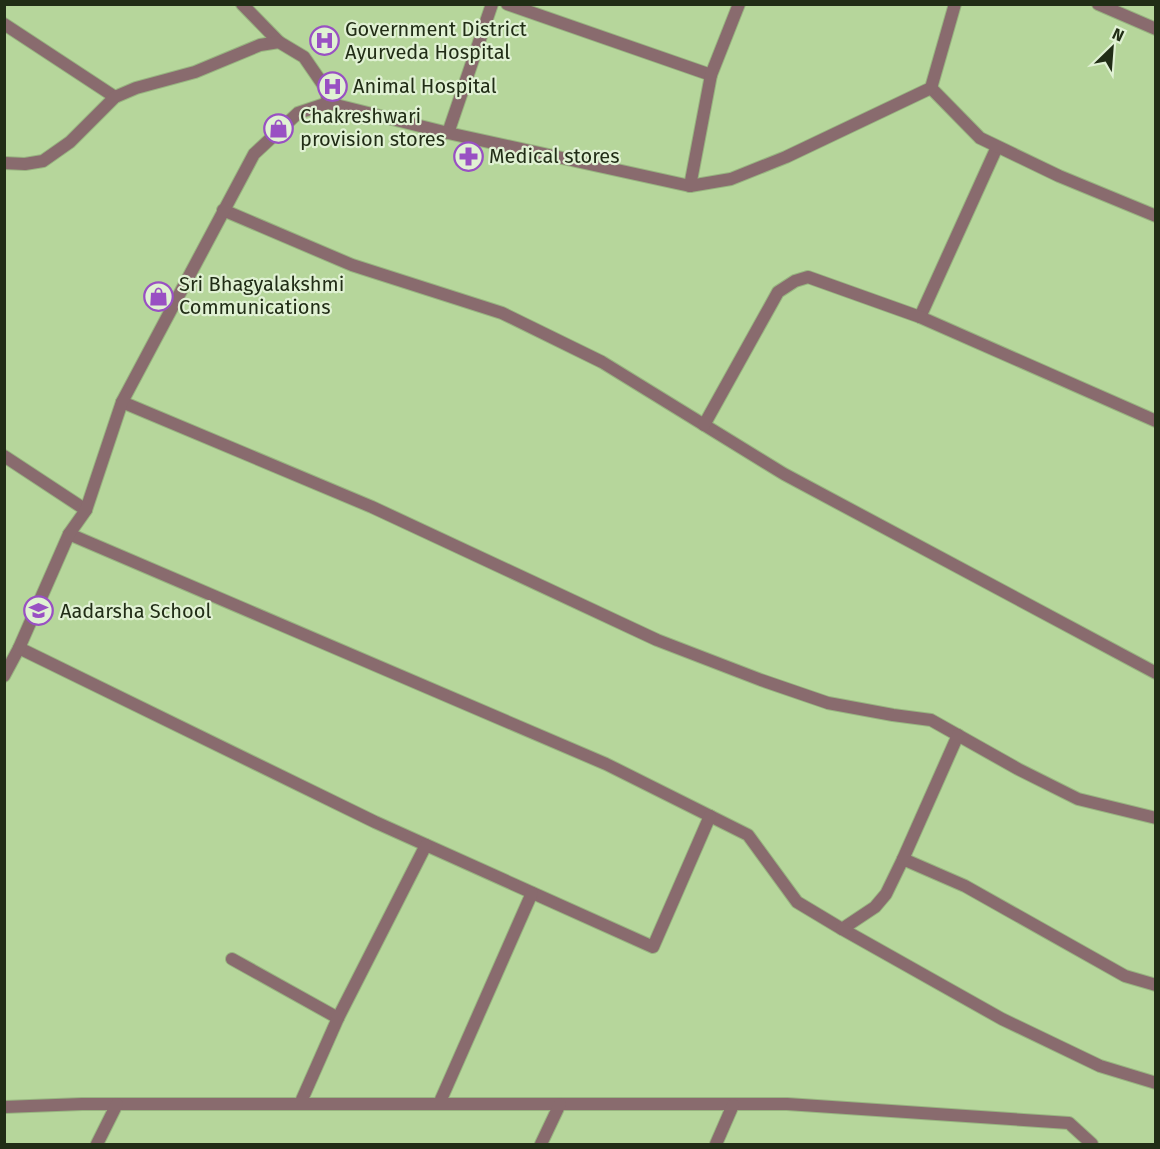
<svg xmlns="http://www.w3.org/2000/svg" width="1160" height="1149" font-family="'Fira Sans',sans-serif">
<rect width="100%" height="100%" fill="#b6d69b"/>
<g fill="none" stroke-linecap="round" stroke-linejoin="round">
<defs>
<g id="minor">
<path d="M242 4 279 42"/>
<path d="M507 4 711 75"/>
<path d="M1098 4 1156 29"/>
<path d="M4 24 115 97"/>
<path d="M448 133 492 4"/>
<path d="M4 163 25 164 43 161 70 142 115 97 136 88 195 72 260 45 279 42 304 57 326 89 328 103"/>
<path d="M690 186 711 75 739 4"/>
<path d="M223 210 352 265 502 313 602 362 784 474 1156 673"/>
<path d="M920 317 997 147"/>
<path d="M122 402 372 507 657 640 761 680 828 703 893 715 931 720 1018 769 1078 799 1156 818"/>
<path d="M704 425 778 292 795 281 808 277 920 317 1156 421"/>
<path d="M4 456 86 510"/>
<path d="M69 534 606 764 748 835 797 902 842 929 875 907 886 894 903 859 965 886 1125 976 1156 985"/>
<path d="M19 648 375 822 653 947 710 816"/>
<path d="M903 859 958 735"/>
<path d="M842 929 1002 1019 1100 1066 1156 1083"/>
<path d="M232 959 338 1018"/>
<path d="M300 1104 338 1018 426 845"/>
<path d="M439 1104 532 893"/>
<path d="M4 1107 82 1104H787L1069 1123 1092 1144"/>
<path d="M97 1144 117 1104"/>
<path d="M541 1144 560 1104"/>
<path d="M716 1144 733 1105"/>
</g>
<g id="tertiary">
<path d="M931 88 980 138 1059 176 1156 216"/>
<path d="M4 676 19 648 69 534 86 510 122 402 254 154 298 113 328 103 448 133 690 186 731 179 786 157 931 88 955 4"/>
</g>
</defs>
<use href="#minor" stroke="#98b480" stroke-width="14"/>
<use href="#tertiary" stroke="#98b480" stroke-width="14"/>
<use href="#minor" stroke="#896b6e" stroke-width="12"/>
<use href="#tertiary" stroke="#896b6e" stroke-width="12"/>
</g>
<defs>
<symbol id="hospital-ring" viewBox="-11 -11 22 22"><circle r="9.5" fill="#e0f1d3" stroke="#9950c3" stroke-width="1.5"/><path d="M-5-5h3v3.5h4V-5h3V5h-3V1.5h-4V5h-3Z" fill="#9950c3"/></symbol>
<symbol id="shop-ring" viewBox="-11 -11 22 22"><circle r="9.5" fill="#e0f1d3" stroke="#9950c3" stroke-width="1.5"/><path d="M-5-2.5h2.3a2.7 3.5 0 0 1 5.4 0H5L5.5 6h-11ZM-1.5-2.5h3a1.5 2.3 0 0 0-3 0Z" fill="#9950c3"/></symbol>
<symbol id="pharmacy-ring" viewBox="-11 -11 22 22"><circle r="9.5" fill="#e0f1d3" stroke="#9950c3" stroke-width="1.5"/><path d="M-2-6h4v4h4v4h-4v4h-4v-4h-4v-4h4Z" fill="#9950c3"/></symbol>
<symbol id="school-ring" viewBox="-11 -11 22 22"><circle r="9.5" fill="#e0f1d3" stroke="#9950c3" stroke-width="1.5"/><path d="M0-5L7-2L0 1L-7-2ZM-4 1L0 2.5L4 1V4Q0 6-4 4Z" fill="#9950c3"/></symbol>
</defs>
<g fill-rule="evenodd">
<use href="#hospital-ring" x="308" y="24" width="33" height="33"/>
<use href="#hospital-ring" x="316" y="70" width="33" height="33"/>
<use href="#shop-ring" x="262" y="112" width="33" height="33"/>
<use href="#pharmacy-ring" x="452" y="140" width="33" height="33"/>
<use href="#shop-ring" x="142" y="280" width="33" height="33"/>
<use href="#school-ring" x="22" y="594" width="33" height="33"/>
</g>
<g text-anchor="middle" stroke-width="4.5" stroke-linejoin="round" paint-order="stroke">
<g font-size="20" fill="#212d16" stroke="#e0f1d3" text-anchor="start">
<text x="345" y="36">Government District<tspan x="345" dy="23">Ayurveda Hospital</tspan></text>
<text x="353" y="93">Animal Hospital</text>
<text x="300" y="123">Chakreshwari<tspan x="300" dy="23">provision stores</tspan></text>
<text x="489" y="163">Medical stores</text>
<text x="179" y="291">Sri Bhagyalakshmi<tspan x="179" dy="23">Communications</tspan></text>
<text x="60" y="618">Aadarsha School</text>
</g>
</g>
<rect width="1160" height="1149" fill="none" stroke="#212d16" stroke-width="12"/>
<g transform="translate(1112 48) rotate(25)" stroke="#e0f1d3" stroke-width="4.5" paint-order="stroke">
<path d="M0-4.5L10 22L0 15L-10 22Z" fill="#212d16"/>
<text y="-9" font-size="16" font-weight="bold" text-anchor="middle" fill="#212d16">N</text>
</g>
</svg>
